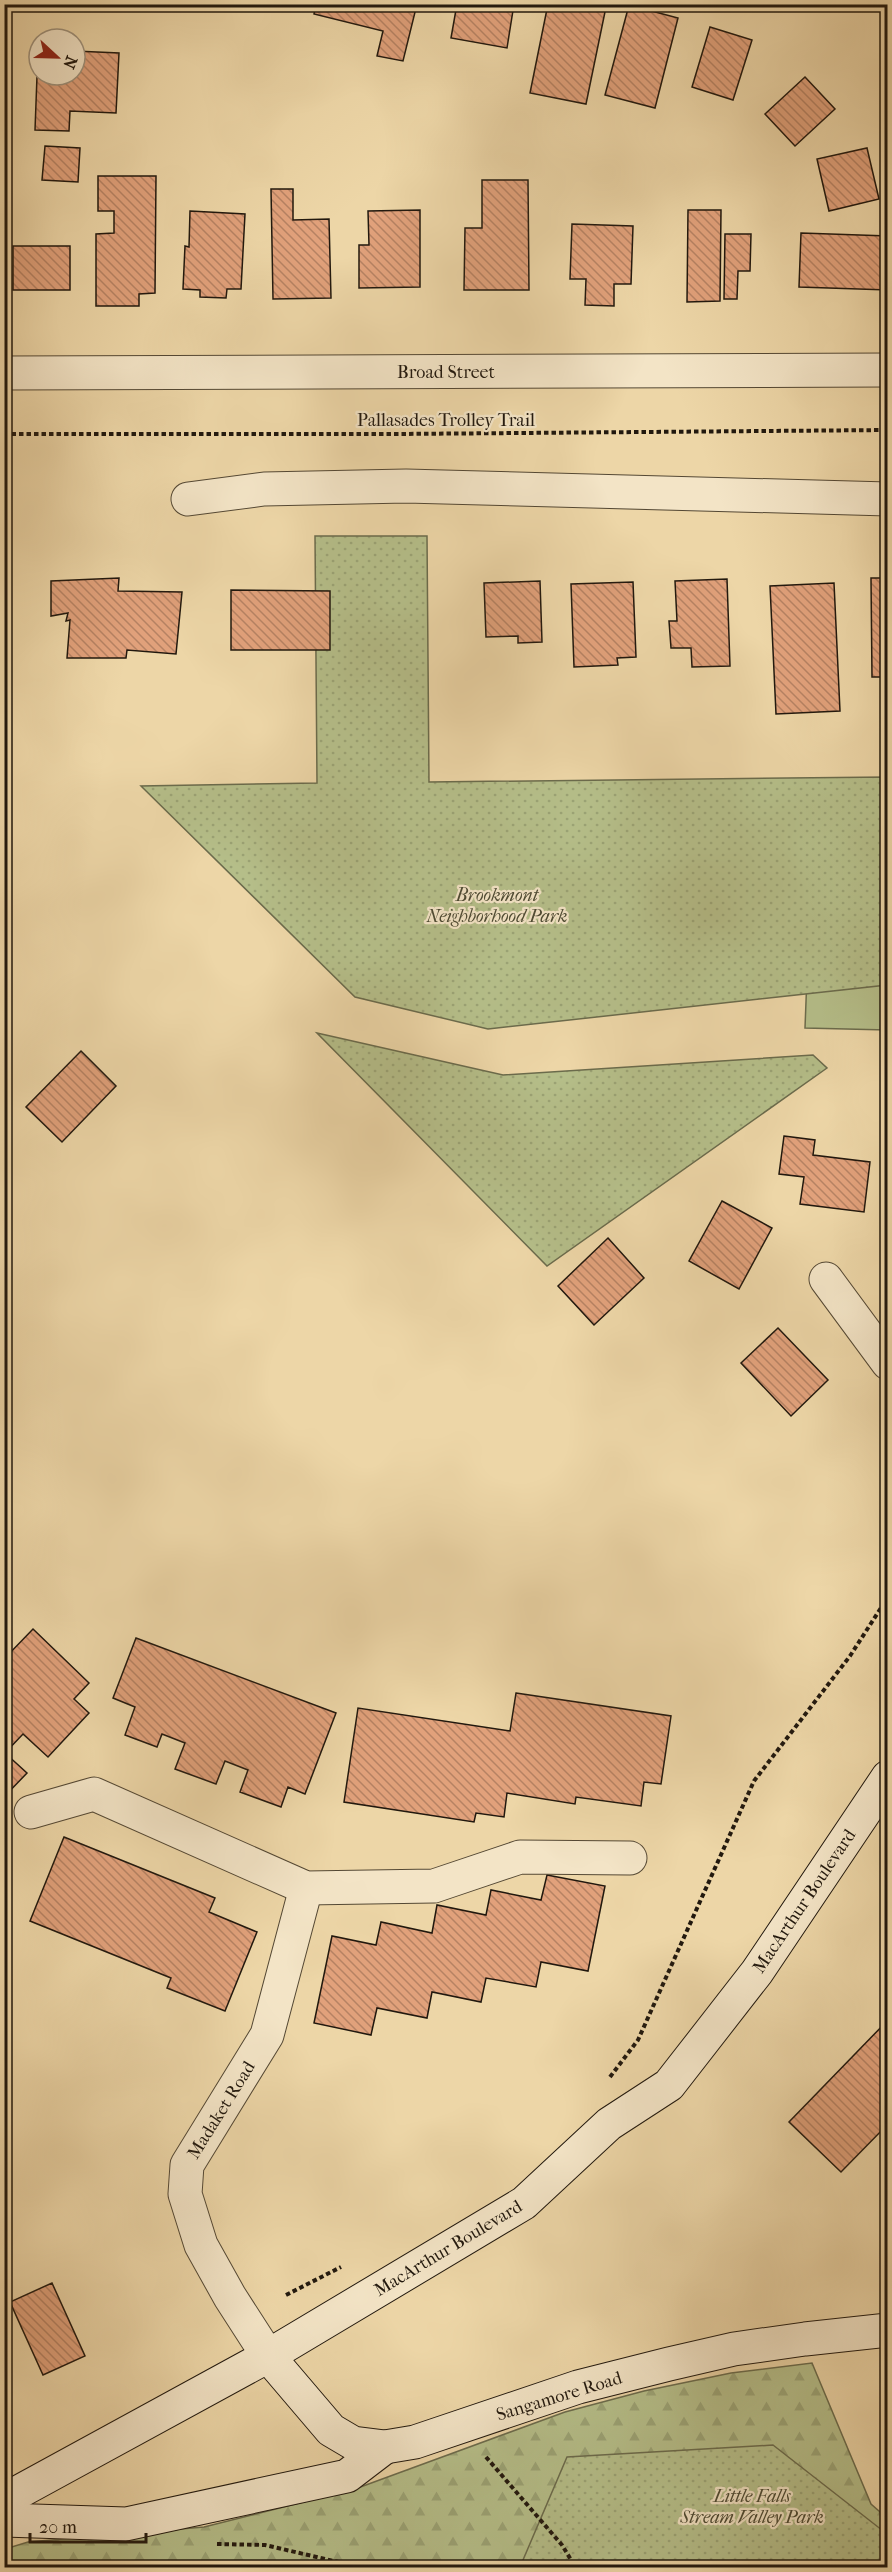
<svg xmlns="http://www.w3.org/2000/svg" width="892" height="2572" font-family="'IM FELL French Canon',serif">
<defs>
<pattern id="forest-firs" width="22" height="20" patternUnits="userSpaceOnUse" patternTransform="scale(1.5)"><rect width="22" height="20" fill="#b5be89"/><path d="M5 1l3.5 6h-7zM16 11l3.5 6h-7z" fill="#9ba375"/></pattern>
<pattern id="park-dots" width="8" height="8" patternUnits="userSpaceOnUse" patternTransform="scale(1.5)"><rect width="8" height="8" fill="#b5be89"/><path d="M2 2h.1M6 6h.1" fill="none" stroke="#9ba375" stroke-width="1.8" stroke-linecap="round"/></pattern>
<pattern id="building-back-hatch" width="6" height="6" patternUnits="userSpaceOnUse" patternTransform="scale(1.5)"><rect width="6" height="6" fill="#e1a17b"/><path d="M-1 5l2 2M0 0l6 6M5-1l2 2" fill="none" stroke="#b68263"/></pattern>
</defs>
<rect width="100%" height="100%" fill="#edd6a7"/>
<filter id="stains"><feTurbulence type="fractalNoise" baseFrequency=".00333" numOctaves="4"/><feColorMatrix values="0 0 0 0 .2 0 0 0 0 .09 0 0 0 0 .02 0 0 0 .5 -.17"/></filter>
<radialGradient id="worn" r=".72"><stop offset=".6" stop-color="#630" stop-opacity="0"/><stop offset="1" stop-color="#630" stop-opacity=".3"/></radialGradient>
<path fill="#b5be89" stroke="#6b6b4c" stroke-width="1.5" d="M813 819 887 822V1030L805 1028Z"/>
<path fill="url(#forest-firs)" stroke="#6b6b4c" stroke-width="1.5" d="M812 2363 871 2504 887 2518V2567L5 2568V2549L28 2542 204 2527 355 2489 565 2412 644 2391 731 2373Z"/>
<g fill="url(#park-dots)" stroke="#6b6b4c" stroke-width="1.5">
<path d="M315 536H427L429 782 887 777V985L488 1029 355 997 141 786 317 783Z"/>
<path d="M317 1033 503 1075 813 1055 827 1068 547 1266Z"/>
<path d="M773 2445 887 2534V2567H520L567 2457Z"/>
</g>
<g fill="url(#building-back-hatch)" stroke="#21180e" stroke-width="1.5">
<path d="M316 4H417L403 61 377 56 383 31 314 14Z"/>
<path d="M457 4H514L507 48 451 38Z"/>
<path d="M548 4H595L606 7 586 104 530 93Z"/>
<path d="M629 5 678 18 655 108 605 95Z"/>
<path d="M710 27 752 40 733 100 692 87Z"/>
<path d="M38 49 39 75H75V51L119 53 116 113 70 111 69 131 35 130Z"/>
<path d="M805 77 835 109 795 146 765 114Z"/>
<path d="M45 146 80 148 78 182 42 180Z"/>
<path d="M867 148 879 199 829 211 817 159Z"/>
<path d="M98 176H156L155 293 139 294V306H96V234L114 233V211H98Z"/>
<path d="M482 180H528L529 290H464L465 228H482Z"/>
<path d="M271 189H293V220L329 219 331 298 273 299Z"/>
<path d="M420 210V287L359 288V245H369L368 211Z"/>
<path d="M688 210H721L720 301 687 302Z"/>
<path d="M190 211 245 214 241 289H227L226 298 200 297V290L183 289 185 246 189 247Z"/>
<path d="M572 224 633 226 631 284H614V306L585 305 586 279H570Z"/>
<path d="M801 233 888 236V290L799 287Z"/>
<path d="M725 234H751L750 271H738L737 299H724Z"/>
<rect x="13" y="246" width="57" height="44"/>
<path d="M119 578 118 591 182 592 176 654 127 650 126 658H67L70 620 66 621 68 613 51 616V581Z"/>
<path d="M871 578H888V677H872Z"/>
<path d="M727 579 730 666 692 667 691 648H671L669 621H677L675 581Z"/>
<path d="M540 581 542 642 518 643V636L486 637 484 583Z"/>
<path d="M633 582 636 657 617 658 618 665 574 667 571 584Z"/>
<path d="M834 583 840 711 776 714 770 586Z"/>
<path d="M231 590 330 591V650H231Z"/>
<path d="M81 1051 116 1086 62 1142 26 1107Z"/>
<path d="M784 1136 815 1140 813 1155 870 1162 864 1212 800 1204 804 1177 779 1174Z"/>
<path d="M722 1201 772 1228 739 1289 689 1261Z"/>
<path d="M608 1238 644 1278 594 1325 558 1286Z"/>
<path d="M778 1328 828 1380 791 1416 741 1363Z"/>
<path d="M33 1629 89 1683 74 1699 89 1713 48 1757 23 1734 5 1753 27 1773 4 1797V1659Z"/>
<path d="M136 1638 336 1713 305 1794 288 1787 281 1807 240 1792 248 1770 225 1761 216 1784 175 1769 185 1743 162 1734 157 1747 125 1735 135 1707 113 1698Z"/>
<path d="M516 1693 671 1716 661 1784 644 1782 641 1806 576 1797 575 1804 507 1793 504 1817 476 1813 474 1822 344 1802 358 1708 510 1731Z"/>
<path d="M64 1837 215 1898 209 1912 257 1932 225 2011 167 1988 171 1978 30 1921Z"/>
<path d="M547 1875 605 1886 588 1971 541 1962 536 1987 486 1978 481 2002 432 1992 427 2018 377 2008 371 2035 314 2023 332 1936 376 1945 381 1922 432 1933 437 1905 486 1915 491 1890 541 1900Z"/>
<path d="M888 2020V2124L841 2172 789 2122Z"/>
<path d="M52 2283 85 2356 43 2375 10 2302Z"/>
</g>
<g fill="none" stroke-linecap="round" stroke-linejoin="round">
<defs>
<g id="street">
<path d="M4 373 888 370"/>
<path d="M188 499 264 489 406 486 888 499"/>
<path d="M826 1279 888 1363"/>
<path d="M31 1812 94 1794 306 1888 434 1886 520 1857 630 1858"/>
<path d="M268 2356 230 2297 201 2245 185 2194 187 2165 267 2035 306 1888"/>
</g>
<g id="secondary">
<path d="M268 2356 331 2430 353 2443 385 2447 415 2442 578 2387 669 2364 734 2349 805 2339 888 2330"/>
<path d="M4 2500 268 2356 524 2203 609 2124 669 2085 757 1972 888 1777"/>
<path d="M4 2520 126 2524 347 2476 385 2447"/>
</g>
</defs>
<use href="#street" stroke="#544834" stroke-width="35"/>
<use href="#secondary" stroke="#21180e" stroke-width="35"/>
<g stroke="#21180e" stroke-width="4" stroke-dasharray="4.5 3" stroke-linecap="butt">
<path d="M4 434H397L888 430"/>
<path d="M610 2077 638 2040 754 1781 850 1656 888 1597"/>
<path d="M286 2295 341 2267"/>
<path d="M486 2457 562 2545 576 2568"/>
<path d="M217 2544 265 2545 364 2568"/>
</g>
<use href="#street" stroke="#f3e4c6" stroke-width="33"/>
<use href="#secondary" stroke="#f3e4c6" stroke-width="33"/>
</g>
<g text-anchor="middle" stroke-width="4.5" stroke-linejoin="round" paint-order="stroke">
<g font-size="18" fill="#21180e" stroke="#f3e4c6">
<text x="446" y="378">Broad Street</text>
<text x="446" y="426">Pallasades Trolley Trail</text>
<text transform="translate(804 1901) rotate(-56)" y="6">MacArthur Boulevard</text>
<text transform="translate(221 2110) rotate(-58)" y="6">Madaket Road</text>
<text transform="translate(448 2248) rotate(-31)" y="6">MacArthur Boulevard</text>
<text transform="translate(559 2396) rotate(-17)" y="6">Sangamore Road</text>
</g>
<g font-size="18" font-style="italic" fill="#4d4a33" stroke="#f3e4c6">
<text x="497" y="901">Brookmont<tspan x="497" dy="21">Neighborhood Park</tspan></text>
<text x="752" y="2502">Little Falls<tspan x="752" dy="21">Stream Valley Park</tspan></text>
</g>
</g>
<rect width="892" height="2572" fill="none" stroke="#edd6a7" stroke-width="24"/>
<rect x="6" y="6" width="880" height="2560" fill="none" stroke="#21180e" stroke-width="3"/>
<rect x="12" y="12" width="868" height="2548" fill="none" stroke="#21180e" stroke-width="1.5"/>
<g transform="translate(57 57) rotate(112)"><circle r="28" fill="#f3e4c6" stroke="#9f927c" stroke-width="1.5"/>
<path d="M0-4.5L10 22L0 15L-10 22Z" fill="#8f2418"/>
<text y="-9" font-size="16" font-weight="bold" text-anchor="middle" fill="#21180e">N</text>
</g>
<path d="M30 2533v9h116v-9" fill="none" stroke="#21180e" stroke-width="3"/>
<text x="39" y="2533" font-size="18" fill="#21180e" stroke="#f3e4c6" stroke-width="4.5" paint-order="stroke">20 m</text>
<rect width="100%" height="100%" filter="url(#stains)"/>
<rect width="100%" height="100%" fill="url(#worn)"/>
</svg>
